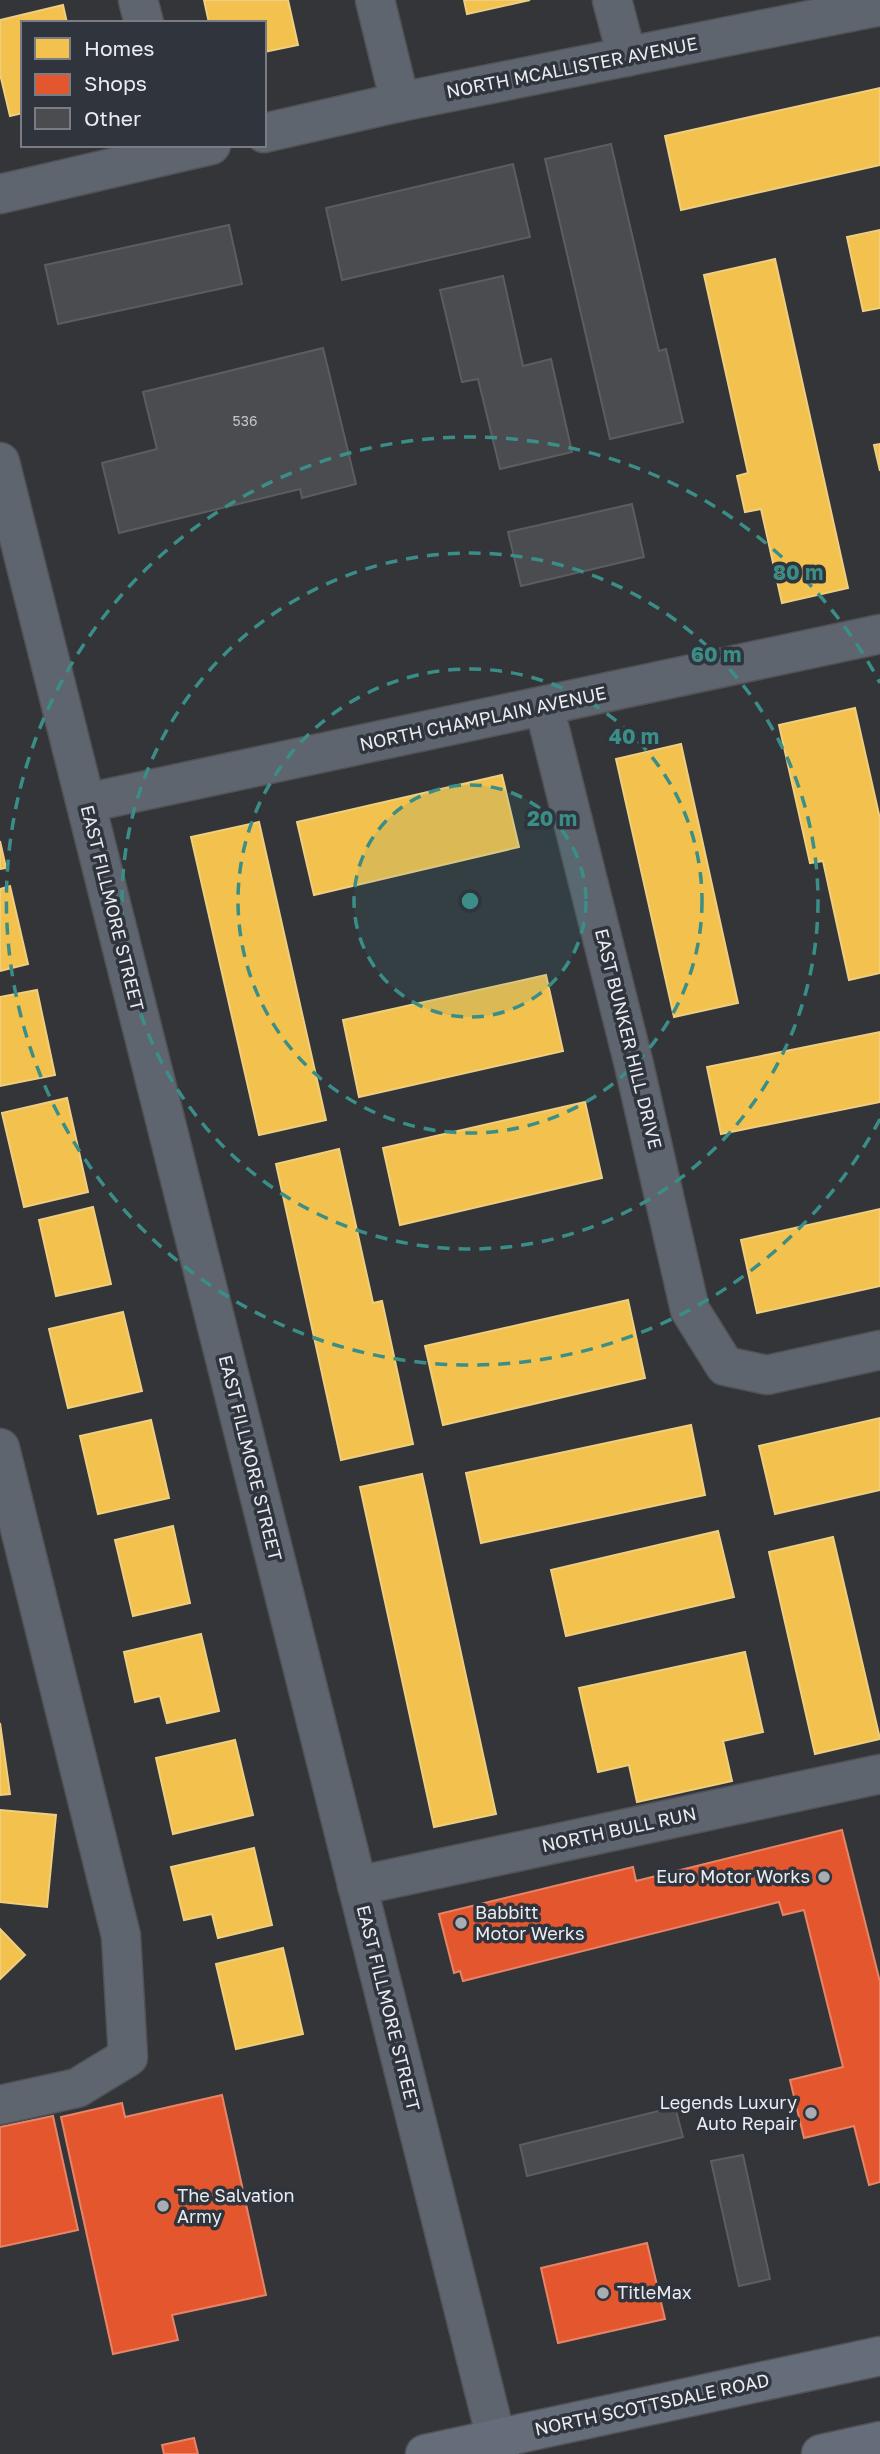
<svg xmlns="http://www.w3.org/2000/svg" width="880" height="2454" font-family="'Golos Text',sans-serif">
<rect width="100%" height="100%" fill="#333539"/>
<g fill="#f2c14e" stroke="#efce7f" stroke-width="2">
<path d="M204 0H288L298 45 264 52V23H209Z"/>
<path d="M464 0H530L467 14Z"/>
<path d="M63 5 67 23H23V113L10 116 0 74V20Z"/>
<path d="M880 88V165L681 210 665 136Z"/>
<path d="M880 230V308L863 311 847 237Z"/>
<path d="M775 259 848 588 782 603 761 509 745 512 737 476 748 473 704 275Z"/>
<path d="M880 444V471L874 445Z"/>
<path d="M855 708 880 819V973L849 980 823 861 810 863 779 725Z"/>
<path d="M681 744 738 1003 674 1017 616 759Z"/>
<path d="M502 775 519 847 314 895 297 822Z"/>
<path d="M259 822 326 1120 259 1135 191 837Z"/>
<path d="M0 841 6 868 0 869Z"/>
<path d="M10 886 28 964 0 971V889Z"/>
<path d="M546 975 563 1051 359 1097 343 1020Z"/>
<path d="M37 990 55 1075 0 1086V997Z"/>
<path d="M880 1032V1102L721 1134 707 1067Z"/>
<path d="M67 1098 88 1192 24 1207 2 1113Z"/>
<path d="M585 1102 602 1178 400 1225 383 1148Z"/>
<path d="M339 1149 373 1303 382 1301 413 1444 341 1460 276 1164Z"/>
<path d="M93 1207 111 1284 56 1296 39 1220Z"/>
<path d="M880 1209V1286L757 1313 741 1240Z"/>
<path d="M628 1300 645 1378 443 1425 425 1346Z"/>
<path d="M123 1312 142 1391 68 1408 49 1329Z"/>
<path d="M880 1418V1490L775 1514 759 1446Z"/>
<path d="M151 1420 169 1498 98 1514 80 1436Z"/>
<path d="M691 1425 705 1495 481 1543 466 1473Z"/>
<path d="M422 1474 496 1814 434 1827 360 1487Z"/>
<path d="M173 1526 190 1603 133 1616 115 1540Z"/>
<path d="M718 1531 734 1597 566 1636 551 1570Z"/>
<path d="M833 1537 880 1739 815 1754 769 1552Z"/>
<path d="M201 1634 219 1711 167 1723 160 1696 135 1702 124 1652Z"/>
<path d="M745 1652 763 1732 723 1741 732 1781 637 1802 629 1765 598 1772 579 1688Z"/>
<path d="M0 1723 10 1794 0 1795Z"/>
<path d="M235 1740 253 1815 173 1834 156 1758Z"/>
<path d="M0 1810 56 1815 47 1907 0 1902Z"/>
<path d="M254 1848 272 1925 218 1938 212 1914 184 1920 171 1867Z"/>
<path d="M0 1929 25 1955 0 1979Z"/>
<path d="M283 1948 303 2034 236 2049 216 1964Z"/>
</g>
<g fill="#e4572e" stroke="#e68468" stroke-width="2">
<path d="M842 1830 880 1982V2182L869 2185 854 2126 804 2138 790 2080 843 2067 804 1910 783 1915 779 1902 463 1981 460 1971 454 1973 439 1914 633 1867 636 1881Z"/>
<path d="M222 2095 266 2295 172 2315 178 2340 113 2354 61 2117 122 2103 125 2117Z"/>
<path d="M53 2116 78 2230 0 2247V2127Z"/>
<path d="M647 2243 665 2319 558 2343 541 2268Z"/>
<path d="M194 2438 198 2454H164L162 2445Z"/>
</g>
<g fill="#4a4c50" stroke="#5b5d61" stroke-width="2">
<path d="M611 144 659 351 666 349 683 422 610 439 545 159Z"/>
<path d="M513 164 530 237 342 280 326 208Z"/>
<path d="M229 225 242 284 58 324 45 265Z"/>
<path d="M503 276 523 366 551 359 572 452 500 469 478 379 462 382 440 290Z"/>
<path d="M323 348 356 484 302 498 300 489 119 533 102 463 157 449 143 392Z"/>
<path d="M632 504 644 557 521 586 508 532Z"/>
<path d="M675 2107 683 2137 527 2176 520 2145Z"/>
<path d="M743 2155 770 2279 739 2286 711 2161Z"/>
</g>
<g fill="none" stroke-linecap="round" stroke-linejoin="round">
<defs>
<g id="minor">
<path d="M138 0 144 23"/>
<path d="M375 0 400 102"/>
<path d="M612 0 627 57"/>
<path d="M264 133 400 102 880 6"/>
<path d="M0 194 211 145"/>
<path d="M0 462 500 2454"/>
<path d="M544 706 634 1065 690 1310 725 1366 767 1375 880 1350"/>
<path d="M86 803 880 634"/>
<path d="M0 1448 121 1936 128 2057 77 2088 0 2105"/>
<path d="M357 1886 880 1774"/>
</g>
<g id="major">
<path d="M425 2454 880 2356"/>
<path d="M821 2454 880 2441"/>
</g>
</defs>
<use href="#minor" stroke="#515256" stroke-width="41"/>
<use href="#major" stroke="#515256" stroke-width="41"/>
<use href="#minor" stroke="#5e656f" stroke-width="38"/>
<use href="#major" stroke="#656d7a" stroke-width="38"/>
</g>
<circle cx="470" cy="901" r="116" fill="#3b8e88" fill-opacity=".12"/>
<g fill="none" stroke="#3b8e88" stroke-width="3.5" stroke-dasharray="12 9">
<circle cx="470" cy="901" r="116"/>
<circle cx="470" cy="901" r="232"/>
<circle cx="470" cy="901" r="348"/>
<path d="M880 1119A464 464 0 1 1 880 683"/>
</g>
<g fill="#a9acb1" stroke="#30343c" stroke-width="2.5">
<circle cx="824" cy="1877" r="7"/>
<circle cx="461" cy="1923" r="7"/>
<circle cx="811" cy="2113" r="7"/>
<circle cx="163" cy="2206" r="7"/>
<circle cx="603" cy="2293" r="7"/>
</g>
<g text-anchor="middle" stroke-width="7" stroke-linejoin="round" paint-order="stroke">
<g font-size="14" fill="#c1c4c9">
<text x="245" y="426">536</text>
</g>
<g font-size="18" fill="#e9ecf1" stroke="#30343c">
<text transform="translate(572 68) rotate(-11)" y="6">NORTH MCALLISTER AVENUE</text>
<text transform="translate(483 719) rotate(-12)" y="6">NORTH CHAMPLAIN AVENUE</text>
<text transform="translate(112 908) rotate(76)" y="6">EAST FILLMORE STREET</text>
<text transform="translate(628 1039) rotate(76)" y="6">EAST BUNKER HILL DRIVE</text>
<text transform="translate(250 1458) rotate(76)" y="6">EAST FILLMORE STREET</text>
<text transform="translate(619 1830) rotate(-12)" y="6">NORTH BULL RUN</text>
<text transform="translate(388 2008) rotate(76)" y="6">EAST FILLMORE STREET</text>
<text transform="translate(652 2405) rotate(-12)" y="6">NORTH SCOTTSDALE ROAD</text>
</g>
<g font-size="18" fill="#e9ecf1" stroke="#30343c" text-anchor="start">
<text x="810" y="1883" text-anchor="end">Euro Motor Works</text>
<text x="475" y="1919">Babbitt<tspan x="475" dy="21">Motor Werks</tspan></text>
<text x="797" y="2109" text-anchor="end">Legends Luxury<tspan x="797" dy="21">Auto Repair</tspan></text>
<text x="177" y="2202">The Salvation<tspan x="177" dy="21">Army</tspan></text>
<text x="617" y="2299">TitleMax</text>
</g>
</g>
<circle cx="470" cy="901" r="10" fill="#3b8e88" stroke="#30343c" stroke-width="3.5"/>
<g font-size="21" text-anchor="middle" font-weight="bold" fill="#3b8e88" stroke="#30343c" stroke-width="7" stroke-linejoin="round" paint-order="stroke">
<text x="798" y="580">80 m</text>
<text x="716" y="662">60 m</text>
<text x="634" y="744">40 m</text>
<text x="552" y="826">20 m</text>
</g>
<rect x="21" y="21" width="245" height="126" fill="#30343c" stroke="#7a7e84" stroke-width="2"/>
<rect x="35" y="38" width="35" height="21" fill="#f2c14e" stroke="#7a7e84" stroke-width="2"/>
<text x="84" y="56" font-size="21" fill="#e9ecf1">Homes</text>
<rect x="35" y="74" width="35" height="21" fill="#e4572e" stroke="#7a7e84" stroke-width="2"/>
<text x="84" y="91" font-size="21" fill="#e9ecf1">Shops</text>
<rect x="35" y="108" width="35" height="21" fill="#4a4c50" stroke="#7a7e84" stroke-width="2"/>
<text x="84" y="126" font-size="21" fill="#e9ecf1">Other</text>
</svg>
